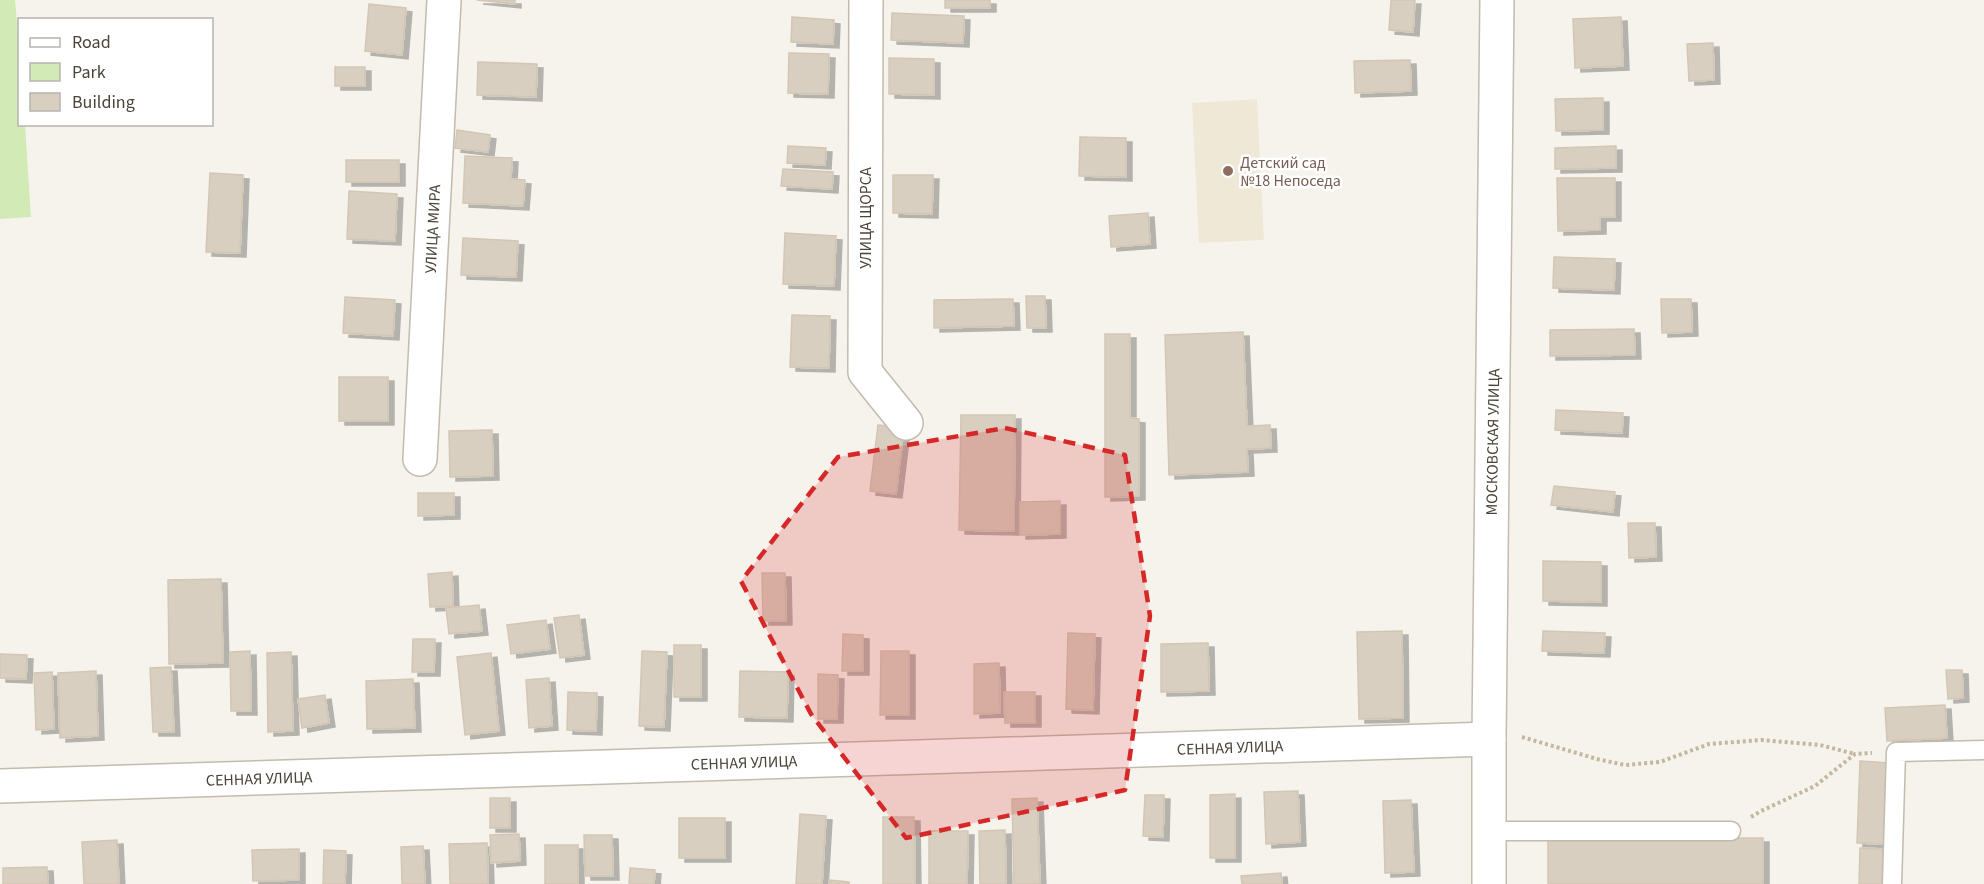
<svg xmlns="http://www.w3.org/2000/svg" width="1984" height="884" font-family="'Source Sans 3',sans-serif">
<defs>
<filter id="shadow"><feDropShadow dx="6" dy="4" stdDeviation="0" flood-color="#0004"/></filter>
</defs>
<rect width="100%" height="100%" fill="#f6f3ec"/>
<path fill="#efe8d6" d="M1257 99 1264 240 1199 243 1192 103Z"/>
<path fill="#d2eab5" d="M0 0H15L20 56V124L25 125 31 217 0 219Z"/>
<g fill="#d8cfc1" stroke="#d3c7b4" stroke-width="1.5" filter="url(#shadow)">
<path d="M477 0H515V4Z"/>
<rect x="945" y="0" width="45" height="8"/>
<path d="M1391 0H1415L1413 32 1389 30Z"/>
<path d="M369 4 406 8 402 55 365 51Z"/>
<path d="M892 13 964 16 963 43 891 40Z"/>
<path d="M792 17 834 20 833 44 791 42Z"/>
<path d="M1621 17 1623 66 1575 68 1573 19Z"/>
<path d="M1713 43 1714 80 1689 81 1687 44Z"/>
<path d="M789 53 829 54 828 94 788 93Z"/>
<path d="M889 58 934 59V95L889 94Z"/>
<path d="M1410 60 1411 91 1355 93 1354 61Z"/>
<path d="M478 62 537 64 536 97 477 95Z"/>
<rect x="335" y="67" width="30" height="19"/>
<path d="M1603 98V130L1556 131 1555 99Z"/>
<path d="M457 130 490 135 488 152 455 148Z"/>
<path d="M1080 137 1126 138V177L1079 176Z"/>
<path d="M788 146 826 148 825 165 787 163Z"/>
<path d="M1616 146V168L1555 169V148Z"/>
<path d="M465 156 512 158 511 179 525 180 523 206 463 203Z"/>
<rect x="346" y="160" width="53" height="22"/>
<path d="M783 169 833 172 832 189 781 186Z"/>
<path d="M210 173 243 175 240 253 206 252Z"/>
<path d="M893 175H933L932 214 893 213Z"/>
<path d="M1557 178H1615V217H1600V230L1558 231Z"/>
<path d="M349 191 397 194 395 241 347 239Z"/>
<path d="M1148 213 1150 244 1111 247 1109 216Z"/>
<path d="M785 233 836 236 834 286 783 284Z"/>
<path d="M463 238 518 241 516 277 461 275Z"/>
<path d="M1554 257 1615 259 1614 290 1553 288Z"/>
<path d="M1026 296H1045L1046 328H1027Z"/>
<path d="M345 297 395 300 393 336 343 333Z"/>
<path d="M1013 299 1014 326 934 328V300Z"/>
<path d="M1661 299H1691L1692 332 1662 333Z"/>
<path d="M792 315 830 316 829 368 790 367Z"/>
<path d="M1634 329 1635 355 1550 356V330Z"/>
<path d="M1243 332 1247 426 1270 425 1271 448 1247 449 1248 472 1169 475 1165 335Z"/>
<path d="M1105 334H1130V418L1139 419V496L1105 497Z"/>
<rect x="339" y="377" width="49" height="44"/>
<path d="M1556 410 1623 413 1622 433 1555 430Z"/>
<path d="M961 415H1015L1014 531 959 530Z"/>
<path d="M878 425 904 428 896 494 870 491Z"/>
<path d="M492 430 493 476 450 477 449 431Z"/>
<path d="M1554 486 1615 492 1613 512 1551 505Z"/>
<path d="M418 493H454V515L418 516Z"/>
<path d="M1060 501V534L1020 535V502Z"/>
<path d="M1628 523H1655L1656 557 1629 558Z"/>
<path d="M1543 561 1601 562V602L1543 601Z"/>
<path d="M452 572 453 606 430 607 428 574Z"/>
<path d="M762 573H785L786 621H763Z"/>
<path d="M221 579 223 663 169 664 168 580Z"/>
<path d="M479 605 482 631 449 634 446 608Z"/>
<path d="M579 615 584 655 560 658 554 618Z"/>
<path d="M546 620 550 649 511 654 507 625Z"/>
<path d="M1402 631 1403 718 1359 719 1357 632Z"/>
<path d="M1543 631 1605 633 1604 653 1542 651Z"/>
<path d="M1068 633 1095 634 1093 710 1066 709Z"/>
<path d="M843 634 863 635V671H842Z"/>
<path d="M413 639H435L434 672H412Z"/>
<path d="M1208 643 1209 691 1161 692V644Z"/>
<rect x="674" y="645" width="27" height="52"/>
<path d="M250 651 251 711H231L230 652Z"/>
<path d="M642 651 667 652 664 727 639 726Z"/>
<path d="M881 651H909V715H880Z"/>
<path d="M291 652 293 731 268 732 267 653Z"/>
<path d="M491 653 499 731 465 735 457 657Z"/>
<path d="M0 654 27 655 26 679 0 678Z"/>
<path d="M999 663 1000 713 974 714V664Z"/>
<path d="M171 667 174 732H153L150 668Z"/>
<path d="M1946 670H1962L1963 698 1948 699Z"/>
<path d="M96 671 98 736 60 738 58 673Z"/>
<path d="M740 671 788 672 787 718 739 717Z"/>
<path d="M52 672 54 729 36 730 34 673Z"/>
<path d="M818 674 838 675 837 719H818Z"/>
<path d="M549 678 552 726 529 728 526 680Z"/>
<path d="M413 679 415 728 367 729 366 681Z"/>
<path d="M568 692 597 693 596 731 567 730Z"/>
<path d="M1004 692H1035V723H1005Z"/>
<path d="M325 695 329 723 302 728 298 699Z"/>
<path d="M1945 705 1947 738 1887 741 1885 708Z"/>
<path d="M1860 761 1890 763 1886 844 1857 843Z"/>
<path d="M1298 791 1300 842 1266 844 1264 792Z"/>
<path d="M1235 794V858H1210V795Z"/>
<path d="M1145 795H1164L1163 837 1143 836Z"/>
<rect x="490" y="798" width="20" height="30"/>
<path d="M1037 798 1040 884H1014L1012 799Z"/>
<path d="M1411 800 1414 872 1385 873 1383 801Z"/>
<path d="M800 814 826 816 822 884H796Z"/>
<path d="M883 817H914L915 884H883Z"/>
<rect x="679" y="818" width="46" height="40"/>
<path d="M1005 830 1006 884H980L979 831Z"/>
<path d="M929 831H968L967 884H929Z"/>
<path d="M519 834 520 861 491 863 490 835Z"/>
<path d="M584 835H612L613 876H585Z"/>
<rect x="1548" y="838" width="215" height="46"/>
<path d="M117 840 119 884H84L82 842Z"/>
<path d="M487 843 488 884H450L449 844Z"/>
<rect x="545" y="845" width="33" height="39"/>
<path d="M423 846 425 884H402L401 847Z"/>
<path d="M1860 848 1883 849 1882 884H1859Z"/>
<path d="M299 849V880L253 881 252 850Z"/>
<path d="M324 850 346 851 345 884H323Z"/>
<path d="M47 867 48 884H3V868Z"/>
<path d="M630 868 655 870 654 884H629Z"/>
<path d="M1281 873 1282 884H1242L1241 876Z"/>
<path d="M829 880 849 882V884H829Z"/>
</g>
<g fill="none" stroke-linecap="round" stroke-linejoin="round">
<defs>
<g id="lane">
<path d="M1489 831H1731"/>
<path d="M1892 884 1896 752 1984 750"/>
</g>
<g id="street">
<path d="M866 0 865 372 906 423"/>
<path d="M420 459 444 0"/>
<path d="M0 786 1489 739"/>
<path d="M1489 884V739L1497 0"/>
</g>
</defs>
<use href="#lane" stroke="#c2bbae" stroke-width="21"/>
<use href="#street" stroke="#c2bbae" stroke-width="36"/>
<g stroke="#c4b79f" stroke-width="4" stroke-dasharray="3 3" stroke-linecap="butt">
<path d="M1522 737 1597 759 1625 765 1660 762 1709 744 1762 740 1820 745 1855 754"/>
<path d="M1751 817 1761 811 1815 786 1855 754 1872 753"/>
</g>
<use href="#lane" stroke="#fff" stroke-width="18"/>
<use href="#street" stroke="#fff" stroke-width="33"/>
</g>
<path fill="#d62828" fill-opacity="0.2" stroke="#d62828" stroke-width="4.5" stroke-dasharray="12 8" stroke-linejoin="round" d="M1005 428 1125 455 1150 616 1125 790 906 838 811 714 741 581 838 457Z"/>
<circle fill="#8d6e63" stroke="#fff" stroke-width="2" cx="1228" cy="171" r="6"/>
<g text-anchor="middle" stroke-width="5" stroke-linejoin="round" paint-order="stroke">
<g font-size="16" fill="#785e54" stroke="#fff" text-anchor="start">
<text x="1240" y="168">Детский сад<tspan x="1240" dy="18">№18 Непоседа</tspan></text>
</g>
<g font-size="16" fill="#4b4439" stroke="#fff">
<text transform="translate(865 218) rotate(-90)" y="6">УЛИЦА ЩОРСА</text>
<text transform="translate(432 229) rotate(-87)" y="6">УЛИЦА МИРА</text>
<text transform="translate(1492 442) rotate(-89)" y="6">МОСКОВСКАЯ УЛИЦА</text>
<text transform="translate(1230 747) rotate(-2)" y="6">СЕННАЯ УЛИЦА</text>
<text transform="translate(744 762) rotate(-2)" y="6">СЕННАЯ УЛИЦА</text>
<text transform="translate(259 778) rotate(-2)" y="6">СЕННАЯ УЛИЦА</text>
</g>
</g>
<rect x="18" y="18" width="195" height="108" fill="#ffffff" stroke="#b7b4b0" stroke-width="1.5"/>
<rect x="30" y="38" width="30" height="9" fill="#ffffff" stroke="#b7b4b0" stroke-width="1.5"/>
<text x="72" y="48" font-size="18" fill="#4b4439">Road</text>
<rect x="30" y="63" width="30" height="18" fill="#d2eab5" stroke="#b7b4b0" stroke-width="1.5"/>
<text x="72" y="78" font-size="18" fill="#4b4439">Park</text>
<rect x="30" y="93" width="30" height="18" fill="#d8cfc1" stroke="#b7b4b0" stroke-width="1.5"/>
<text x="72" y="108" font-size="18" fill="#4b4439">Building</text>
</svg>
